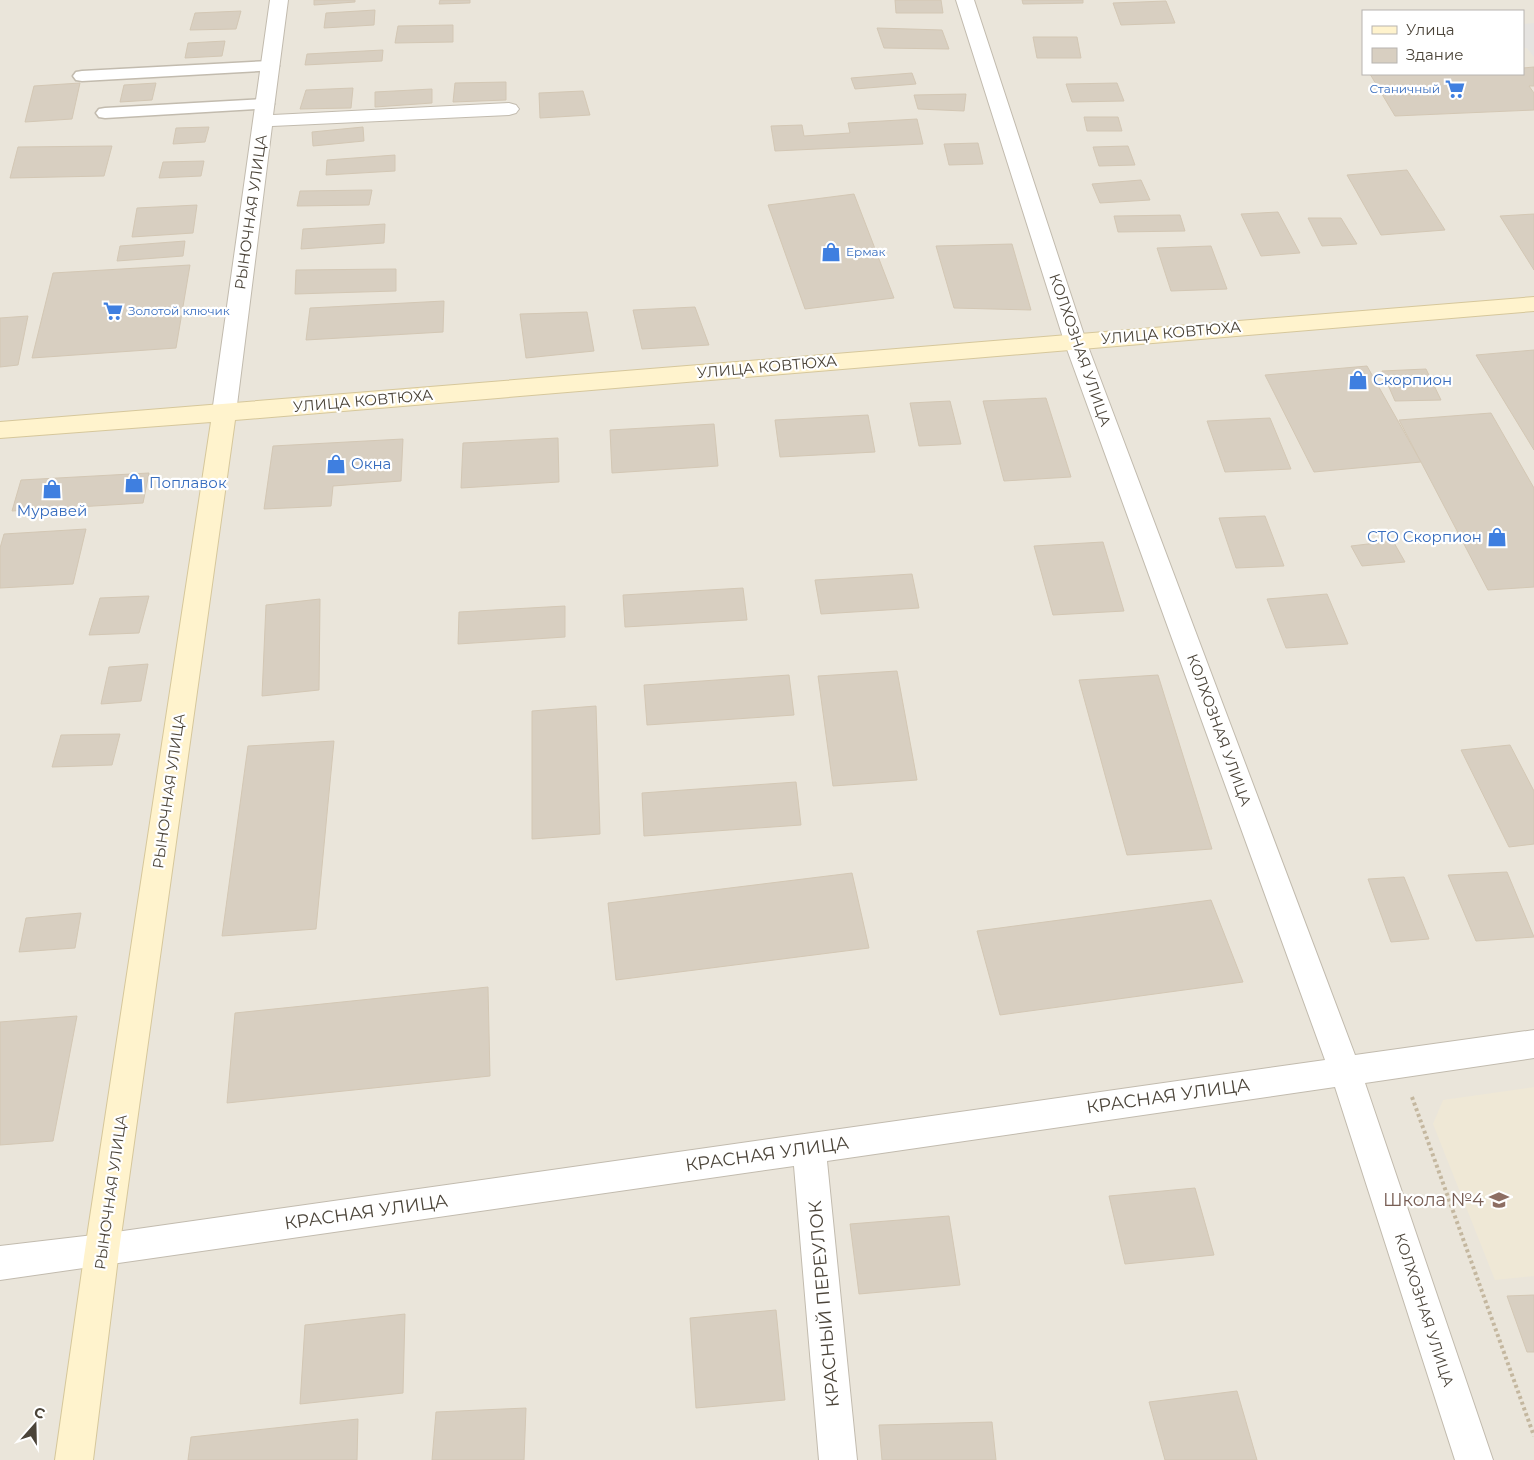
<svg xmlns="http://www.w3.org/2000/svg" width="1534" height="1460" font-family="Montserrat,sans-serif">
<rect width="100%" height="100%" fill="#f6f3ec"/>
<path fill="#eae5da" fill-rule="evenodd" d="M0 0H1534V1460H0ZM1363 11H1523V74H1363Z"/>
<path fill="#efe8d6" d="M1534 1087V1276L1495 1280 1433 1124 1443 1100Z"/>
<path fill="#e5e3e0" d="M1534 23V57L1527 48H1523V24Z"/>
<g fill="#d8cfc1" stroke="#d3c7b4">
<path d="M314 0H355V2L314 5Z"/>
<path d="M440 0H470V3L439 4Z"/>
<path d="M895 0H941L943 13H896Z"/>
<path d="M1022 0H1083V3L1023 4Z"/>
<path d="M1166 1 1175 23 1121 25 1113 3Z"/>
<path d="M375 10 374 25 324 28 326 13Z"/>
<path d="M241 11 236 29 190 30 195 13Z"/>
<path d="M453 25V42L395 43 398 26Z"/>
<path d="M877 28 942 30 949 49 884 48Z"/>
<path d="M1033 37H1077L1081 58H1037Z"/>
<path d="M225 41 222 56 185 58 188 43Z"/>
<path d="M383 50 382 61 305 65 307 54Z"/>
<path d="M1534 67V86H1529L1534 93V110L1395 116 1370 74H1523V68Z"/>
<path d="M912 73 916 84 855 89 851 78Z"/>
<path d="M506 82V100L453 102 455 83Z"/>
<path d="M80 83 72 119 25 122 34 86Z"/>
<path d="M156 83 152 100 120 102 124 85Z"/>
<path d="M1117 83 1124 101 1072 102 1066 84Z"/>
<path d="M353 88 351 108 300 109 306 90Z"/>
<path d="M432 89V103L375 107V92Z"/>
<path d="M583 91 590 115 540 118 539 93Z"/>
<path d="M966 94 964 111 918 109 914 95Z"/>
<path d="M1084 117H1118L1122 131H1087Z"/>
<path d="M917 119 923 144 775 151 771 126 802 125 804 136 850 133 848 123Z"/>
<path d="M209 127 205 142 173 144 176 128Z"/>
<path d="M363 127 364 141 313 146 312 132Z"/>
<path d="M978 143 983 164 949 165 944 144Z"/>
<path d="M112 146 104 176 10 178 18 147Z"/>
<path d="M1128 146 1135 165 1099 166 1093 147Z"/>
<path d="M395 155V171L326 175 327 160Z"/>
<path d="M204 161 201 176 159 178 163 162Z"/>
<path d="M1407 170 1445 230 1381 235 1347 175Z"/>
<path d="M1141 180 1150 200 1100 203 1092 184Z"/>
<path d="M372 190 369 205 297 206 300 191Z"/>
<path d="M854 194 894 298 805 309 768 205Z"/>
<path d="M197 205 193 233 132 237 137 208Z"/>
<path d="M1278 212 1300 253 1261 256 1241 214Z"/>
<path d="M1534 214V270L1500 216Z"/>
<path d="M1180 215 1185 231 1118 232 1114 216Z"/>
<path d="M1308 218H1341L1357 244 1322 246Z"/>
<path d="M385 224 384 243 301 249 303 229Z"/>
<path d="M185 241 183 256 117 261 120 246Z"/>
<path d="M1012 244 1031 310 954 308 936 246Z"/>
<path d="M1211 246 1227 289 1171 291 1157 248Z"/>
<path d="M190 265 176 348 32 358 53 273Z"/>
<path d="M396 269V291L295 294 296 270Z"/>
<path d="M444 301 443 332 306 340 310 308Z"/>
<path d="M695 307 709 345 642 349 633 310Z"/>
<path d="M587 312 594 351 526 358 520 314Z"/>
<path d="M28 316 18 365 0 367V318Z"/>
<path d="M1534 350V450L1476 355Z"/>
<path d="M1367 366 1421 462 1314 472 1265 375Z"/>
<path d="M1426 369 1441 400 1395 401 1382 371Z"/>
<path d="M1046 398 1071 477 1004 481 983 401Z"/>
<path d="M950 401 961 444 919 446 910 403Z"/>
<path d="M1491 413 1534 488V587L1488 590 1399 420Z"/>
<path d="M868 415 875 452 780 457 775 420Z"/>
<path d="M1270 418 1291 469 1225 472 1207 421Z"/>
<path d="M714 424 718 466 612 473 610 430Z"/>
<path d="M558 438 559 482 461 488 463 443Z"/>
<path d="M403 439 401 481 333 486 331 506 264 509 273 446Z"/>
<path d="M149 473 143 503 12 511 21 480Z"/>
<path d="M1265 516 1284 566 1236 568 1219 518Z"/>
<path d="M86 529 73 584 0 588V548L4 534Z"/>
<path d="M1393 541 1405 562 1362 566 1351 546Z"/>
<path d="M1103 542 1124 611 1053 615 1034 546Z"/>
<path d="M912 574 919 608 821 614 815 580Z"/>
<path d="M743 588 747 620 625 627 623 595Z"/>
<path d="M1327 594 1348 644 1286 648 1267 599Z"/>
<path d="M149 596 139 633 89 635 100 598Z"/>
<path d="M320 599 319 690 262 696 266 605Z"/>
<path d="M565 606V637L458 644 459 612Z"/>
<path d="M148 664 141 701 101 704 109 667Z"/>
<path d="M897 671 917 780 833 786 818 676Z"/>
<path d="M789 675 794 715 647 725 644 685Z"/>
<path d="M1158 675 1212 849 1127 855 1079 680Z"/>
<path d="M596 706 600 834 532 839V711Z"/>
<path d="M120 734 112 765 52 767 61 735Z"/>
<path d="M334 741 316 929 222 936 248 746Z"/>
<path d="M1510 745 1534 791V844L1509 847 1461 750Z"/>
<path d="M796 782 801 825 644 836 642 793Z"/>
<path d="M1507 872 1534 937 1476 941 1448 875Z"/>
<path d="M852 873 869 948 616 980 608 903Z"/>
<path d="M1404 877 1429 939 1391 942 1368 879Z"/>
<path d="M1211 900 1243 982 1000 1015 977 931Z"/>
<path d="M81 913 75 948 19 952 26 918Z"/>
<path d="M488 987 490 1076 227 1103 235 1013Z"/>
<path d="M77 1016 53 1141 0 1145V1022Z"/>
<path d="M1195 1188 1214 1255 1125 1264 1109 1196Z"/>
<path d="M949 1216 960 1285 859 1294 850 1224Z"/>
<path d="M1534 1295V1352H1527L1507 1296Z"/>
<path d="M776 1310 785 1400 696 1408 690 1318Z"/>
<path d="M405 1314 403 1393 300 1404 305 1325Z"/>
<path d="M1237 1391 1257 1460H1165L1149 1402Z"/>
<path d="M526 1408 524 1460H432L436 1412Z"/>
<path d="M358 1419 357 1460H188L191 1437Z"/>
<path d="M992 1422 996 1460H882L879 1425Z"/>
</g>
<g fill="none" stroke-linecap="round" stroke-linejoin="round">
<defs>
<g id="lane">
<path d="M270 61 276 62 279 66 276 70 82 81 76 80 73 76 76 72 82 71Z"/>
<path d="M265 99 271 100 274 104 271 108 105 118 99 117 96 113 99 109 105 108Z"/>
</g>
<g id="street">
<path d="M270 0H288L273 115 509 103 516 105 519 109 516 113 509 115 272 126 236 413 232 418 224 421 216 418 212 413Z"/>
<path d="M956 0H974L1086 341 1355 1055 1534 1030V1058L1365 1083 1493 1460H1455L1335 1087 827 1161 857 1460H819L794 1166 0 1280V1246L102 1234 1325 1060 1064 341Z"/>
</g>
<path id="secondary" d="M1534 297V311L235 420 119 1250 93 1460H55L85 1250 211 422 0 438V422Z"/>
</defs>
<use href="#lane" stroke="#c2bbae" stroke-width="3"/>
<use href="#street" stroke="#c2bbae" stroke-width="2"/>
<use href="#secondary" stroke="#d6c79b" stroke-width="2"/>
<path stroke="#c4b79f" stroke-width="4" stroke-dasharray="3 3" stroke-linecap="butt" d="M1412 1097 1534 1436"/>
<use href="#lane" fill="#fff" fill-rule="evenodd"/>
<use href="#street" fill="#fff" fill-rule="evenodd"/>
<use href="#secondary" fill="#fff3cd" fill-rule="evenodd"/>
</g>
<defs>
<symbol id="supermarket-bare" viewBox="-9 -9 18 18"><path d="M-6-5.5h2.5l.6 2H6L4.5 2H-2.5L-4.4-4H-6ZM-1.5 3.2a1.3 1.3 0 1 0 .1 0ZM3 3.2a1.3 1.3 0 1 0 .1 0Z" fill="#3f7fe0" stroke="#fff" stroke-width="2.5" paint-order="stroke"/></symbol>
<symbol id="shop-bare" viewBox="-9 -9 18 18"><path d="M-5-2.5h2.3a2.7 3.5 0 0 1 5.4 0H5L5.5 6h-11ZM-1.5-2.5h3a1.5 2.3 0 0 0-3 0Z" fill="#3f7fe0" stroke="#fff" stroke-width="2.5" paint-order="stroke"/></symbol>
<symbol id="school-bare" viewBox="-9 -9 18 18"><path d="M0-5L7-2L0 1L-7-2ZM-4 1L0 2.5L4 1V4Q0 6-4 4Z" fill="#8d6e63" stroke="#fff" stroke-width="2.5" paint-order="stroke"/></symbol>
</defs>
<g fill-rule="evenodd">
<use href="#supermarket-bare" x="1441" y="75" width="28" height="28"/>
<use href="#shop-bare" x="817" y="238" width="28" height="28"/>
<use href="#supermarket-bare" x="99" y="297" width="28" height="28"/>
<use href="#shop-bare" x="1344" y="366" width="28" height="28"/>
<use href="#shop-bare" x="322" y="450" width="28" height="28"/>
<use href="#shop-bare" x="120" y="469" width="28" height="28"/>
<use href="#shop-bare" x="38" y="475" width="28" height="28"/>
<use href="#shop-bare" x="1483" y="523" width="28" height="28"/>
<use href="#school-bare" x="1485" y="1186" width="28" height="28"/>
</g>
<g text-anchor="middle" stroke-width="4.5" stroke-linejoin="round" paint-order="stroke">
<g font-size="12" fill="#366cbe" stroke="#fff" text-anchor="start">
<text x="1440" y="93" text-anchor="end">Станичный</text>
<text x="846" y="256">Ермак</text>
<text x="128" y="315">Золотой ключик</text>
</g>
<g font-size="15" fill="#4b4439" stroke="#fff">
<text transform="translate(251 212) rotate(-82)" y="5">РЫНОЧНАЯ УЛИЦА</text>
<text transform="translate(1171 333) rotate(-5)" y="5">УЛИЦА КОВТЮХА</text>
<text transform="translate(1080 350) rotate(71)" y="5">КОЛХОЗНАЯ УЛИЦА</text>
<text transform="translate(767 367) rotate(-5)" y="5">УЛИЦА КОВТЮХА</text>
<text transform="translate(363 401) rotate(-5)" y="5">УЛИЦА КОВТЮХА</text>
<text transform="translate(1219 730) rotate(70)" y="5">КОЛХОЗНАЯ УЛИЦА</text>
<text transform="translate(169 791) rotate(-82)" y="5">РЫНОЧНАЯ УЛИЦА</text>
<text transform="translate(111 1192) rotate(-82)" y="5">РЫНОЧНАЯ УЛИЦА</text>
<text transform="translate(1424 1310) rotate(72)" y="5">КОЛХОЗНАЯ УЛИЦА</text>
</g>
<g font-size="15" fill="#366cbe" stroke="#fff" text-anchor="start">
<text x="1373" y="385">Скорпион</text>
<text x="351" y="469">Окна</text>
<text x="149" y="488">Поплавок</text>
<text x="52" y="516" text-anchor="middle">Муравей</text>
<text x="1482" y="542" text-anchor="end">СТО Скорпион</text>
</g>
<g font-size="18" fill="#4b4439" stroke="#fff">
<text transform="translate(1168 1096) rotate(-8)" y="6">КРАСНАЯ УЛИЦА</text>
<text transform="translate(767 1154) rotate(-8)" y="6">КРАСНАЯ УЛИЦА</text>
<text transform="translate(366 1212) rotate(-8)" y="6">КРАСНАЯ УЛИЦА</text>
<text transform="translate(824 1304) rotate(-95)" y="6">КРАСНЫЙ ПЕРЕУЛОК</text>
</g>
<g font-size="18" fill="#785e54" stroke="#fff" text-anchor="end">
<text x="1484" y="1206">Школа №4</text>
</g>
</g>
<rect x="1362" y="10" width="162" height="65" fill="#ffffff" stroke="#b7b4b0"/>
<rect x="1372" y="26" width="25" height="8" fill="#fff3cd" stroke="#b7b4b0"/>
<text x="1406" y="35" font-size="15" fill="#4b4439">Улица</text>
<rect x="1372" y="48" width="25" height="15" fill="#d8cfc1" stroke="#b7b4b0"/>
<text x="1406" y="60" font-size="15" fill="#4b4439">Здание</text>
<g transform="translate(35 1425) rotate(20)" stroke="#ffffff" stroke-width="4" paint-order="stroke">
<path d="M0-4L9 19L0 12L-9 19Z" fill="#4b4439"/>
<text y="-8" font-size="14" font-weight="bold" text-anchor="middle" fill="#4b4439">С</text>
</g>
</svg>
